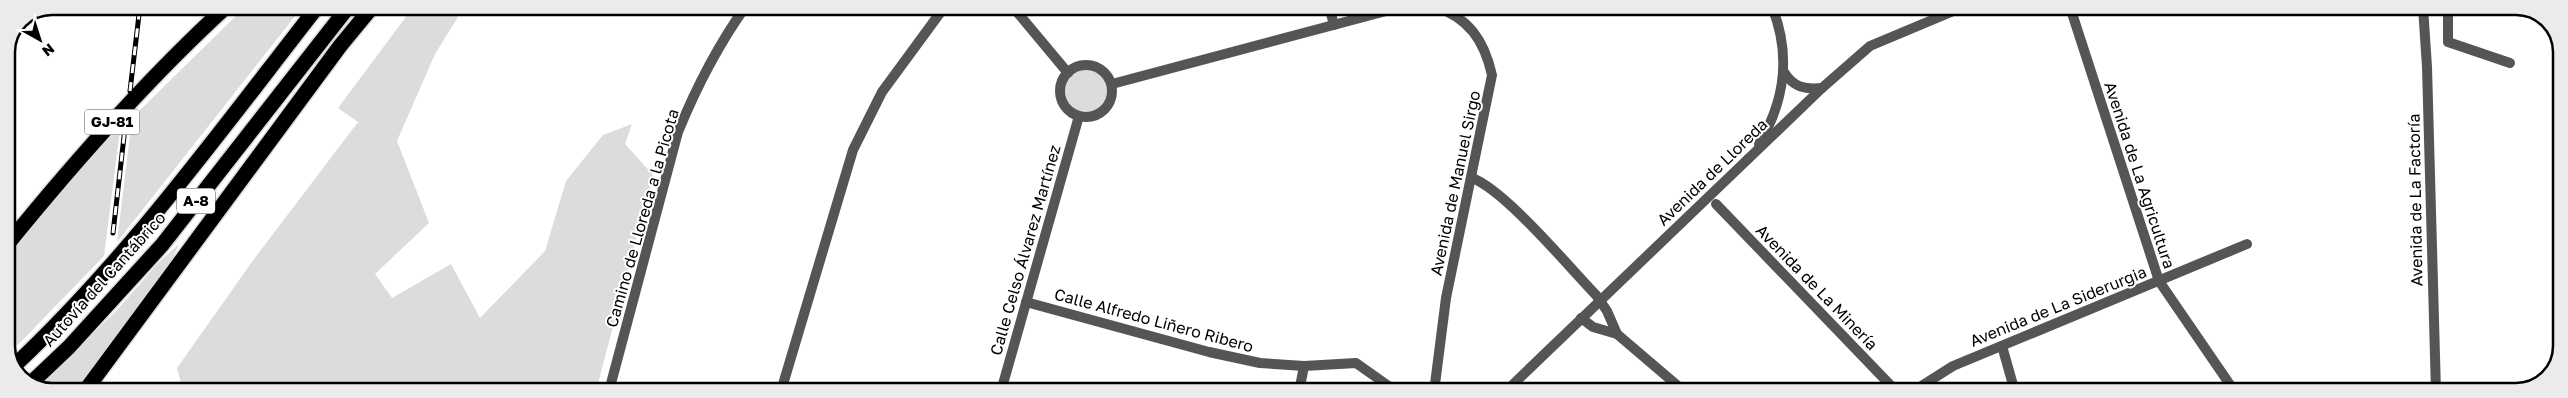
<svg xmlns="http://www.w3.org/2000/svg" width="2568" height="398" font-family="'Golos Text',sans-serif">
<rect width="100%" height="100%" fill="#fff"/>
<g fill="#dcdcdc">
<path d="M246 6H303L117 242 132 118Z"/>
<path d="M414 6H446L458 17 435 54 397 141 429 223 375 274 392 298 451 264 480 318 545 251 566 181 603 135 632 124 625 144 653 175 596 391H183L177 368 254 259 358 122 338 108Z"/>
<circle cx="1086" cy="91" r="21"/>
<path d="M121 122 104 256 8 355 6 258Z"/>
<path d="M179 244 168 269 76 391H46L38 388 118 309 159 262Z"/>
</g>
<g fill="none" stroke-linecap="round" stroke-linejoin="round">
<defs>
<g id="motorway">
<path d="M6 246C75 161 146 80 227 6"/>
<path d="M14 366C129 258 221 130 318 6"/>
<path d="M30 384 69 347 162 245 349 6"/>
<path d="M85 391 340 46 373 6"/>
</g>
</defs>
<use href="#motorway" stroke="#dbdbdb" stroke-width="18"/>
<g stroke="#555" stroke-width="10">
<path d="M1012 6 1068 73"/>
<path d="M1329 6 1334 25"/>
<path d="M2070 7 2159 281 2235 392"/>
<path d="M2448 7V42L2510 63"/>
<circle cx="1086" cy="91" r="26"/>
<path d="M1112 84 1405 6"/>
<path d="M1759 144C1785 101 1791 54 1772 7"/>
<path d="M1748 159 1822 88 1870 46 1963 7"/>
<path d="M1472 178C1505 190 1569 267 1596 295L1607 311 1617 334 1685 392"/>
<path d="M1716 204 1897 392"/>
<path d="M1026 302 1209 352 1260 363 1304 366 1356 363 1397 392"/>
<path d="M1581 318 1593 327 1617 334"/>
<path d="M2002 346 2015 392"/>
<path d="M611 386 631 391"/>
<path d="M609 391 678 132C696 88 718 45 746 6"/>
<path d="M781 391 853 150 882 92 940 13 948 6"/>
<path d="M1001 391 1079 116"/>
<path d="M1299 392 1304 366"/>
<path d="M1434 392 1446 298 1492 75C1484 40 1469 18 1434 6"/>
<path d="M1912 392 1953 366 2247 244"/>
</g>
<g stroke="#555" stroke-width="10">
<path d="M2423 7 2427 67 2436 392"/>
<path d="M1784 72C1793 87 1805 90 1822 88"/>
<path d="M1505 392 1748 159"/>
</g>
<use href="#motorway" stroke="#000" stroke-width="15"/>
<defs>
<g id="rail">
<path d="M130 91 140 6"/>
<path d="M113 233 126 119"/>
</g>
</defs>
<use href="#rail" stroke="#000" stroke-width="5"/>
<use href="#rail" stroke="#fff" stroke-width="3" stroke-dasharray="9" stroke-linecap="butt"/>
</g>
<g text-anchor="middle" stroke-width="4" stroke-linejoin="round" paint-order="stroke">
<g fill="#fff" stroke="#4c4c4c" stroke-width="1">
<rect x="84.5" y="109.5" width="55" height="25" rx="4"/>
<rect x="177" y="188.5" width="38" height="25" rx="4"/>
</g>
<g font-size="15" font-weight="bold" fill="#000">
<text x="112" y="127">GJ-81</text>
<text x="196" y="206">A-8</text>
</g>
<g font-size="16" fill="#000" stroke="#fff">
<text transform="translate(1712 172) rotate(-44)" y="6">Avenida de Lloreda</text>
<text transform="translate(2140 175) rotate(72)" y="6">Avenida de La Agricultura</text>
<text transform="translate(1455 183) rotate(-78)" y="6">Avenida de Manuel Sirgo</text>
<text transform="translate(2415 200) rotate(-91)" y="6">Avenida de La Factoría</text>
<text transform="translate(642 218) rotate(-74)" y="6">Camino de Lloreda a la Picota</text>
<text transform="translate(1025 250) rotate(-74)" y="6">Calle Celso Álvarez Martínez</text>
<text transform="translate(104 279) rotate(-48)" y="6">Autovía del Cantábrico</text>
<text transform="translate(1817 287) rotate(46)" y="6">Avenida de La Minería</text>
<text transform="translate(2058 306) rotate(-22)" y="6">Avenida de La Siderurgia</text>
<text transform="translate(1154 320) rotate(15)" y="6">Calle Alfredo Liñero Ribero</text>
</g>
</g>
<path d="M0 0H2568V398H0ZM52 15H2516A37 37 0 0 1 2553 52V346A37 37 0 0 1 2516 383H52A37 37 0 0 1 15 346V52A37 37 0 0 1 52 15Z" fill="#ebebeb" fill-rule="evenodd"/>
<path fill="none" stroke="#000" stroke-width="2.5" d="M52 15H2516A37 37 0 0 1 2553 52V346A37 37 0 0 1 2516 383H52A37 37 0 0 1 15 346V52A37 37 0 0 1 52 15Z"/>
<g transform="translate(40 40) rotate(141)" stroke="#ffffff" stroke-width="4" paint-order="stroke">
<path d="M0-4L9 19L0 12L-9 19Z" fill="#000000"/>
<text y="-8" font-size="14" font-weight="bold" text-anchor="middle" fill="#000000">N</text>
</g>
</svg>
